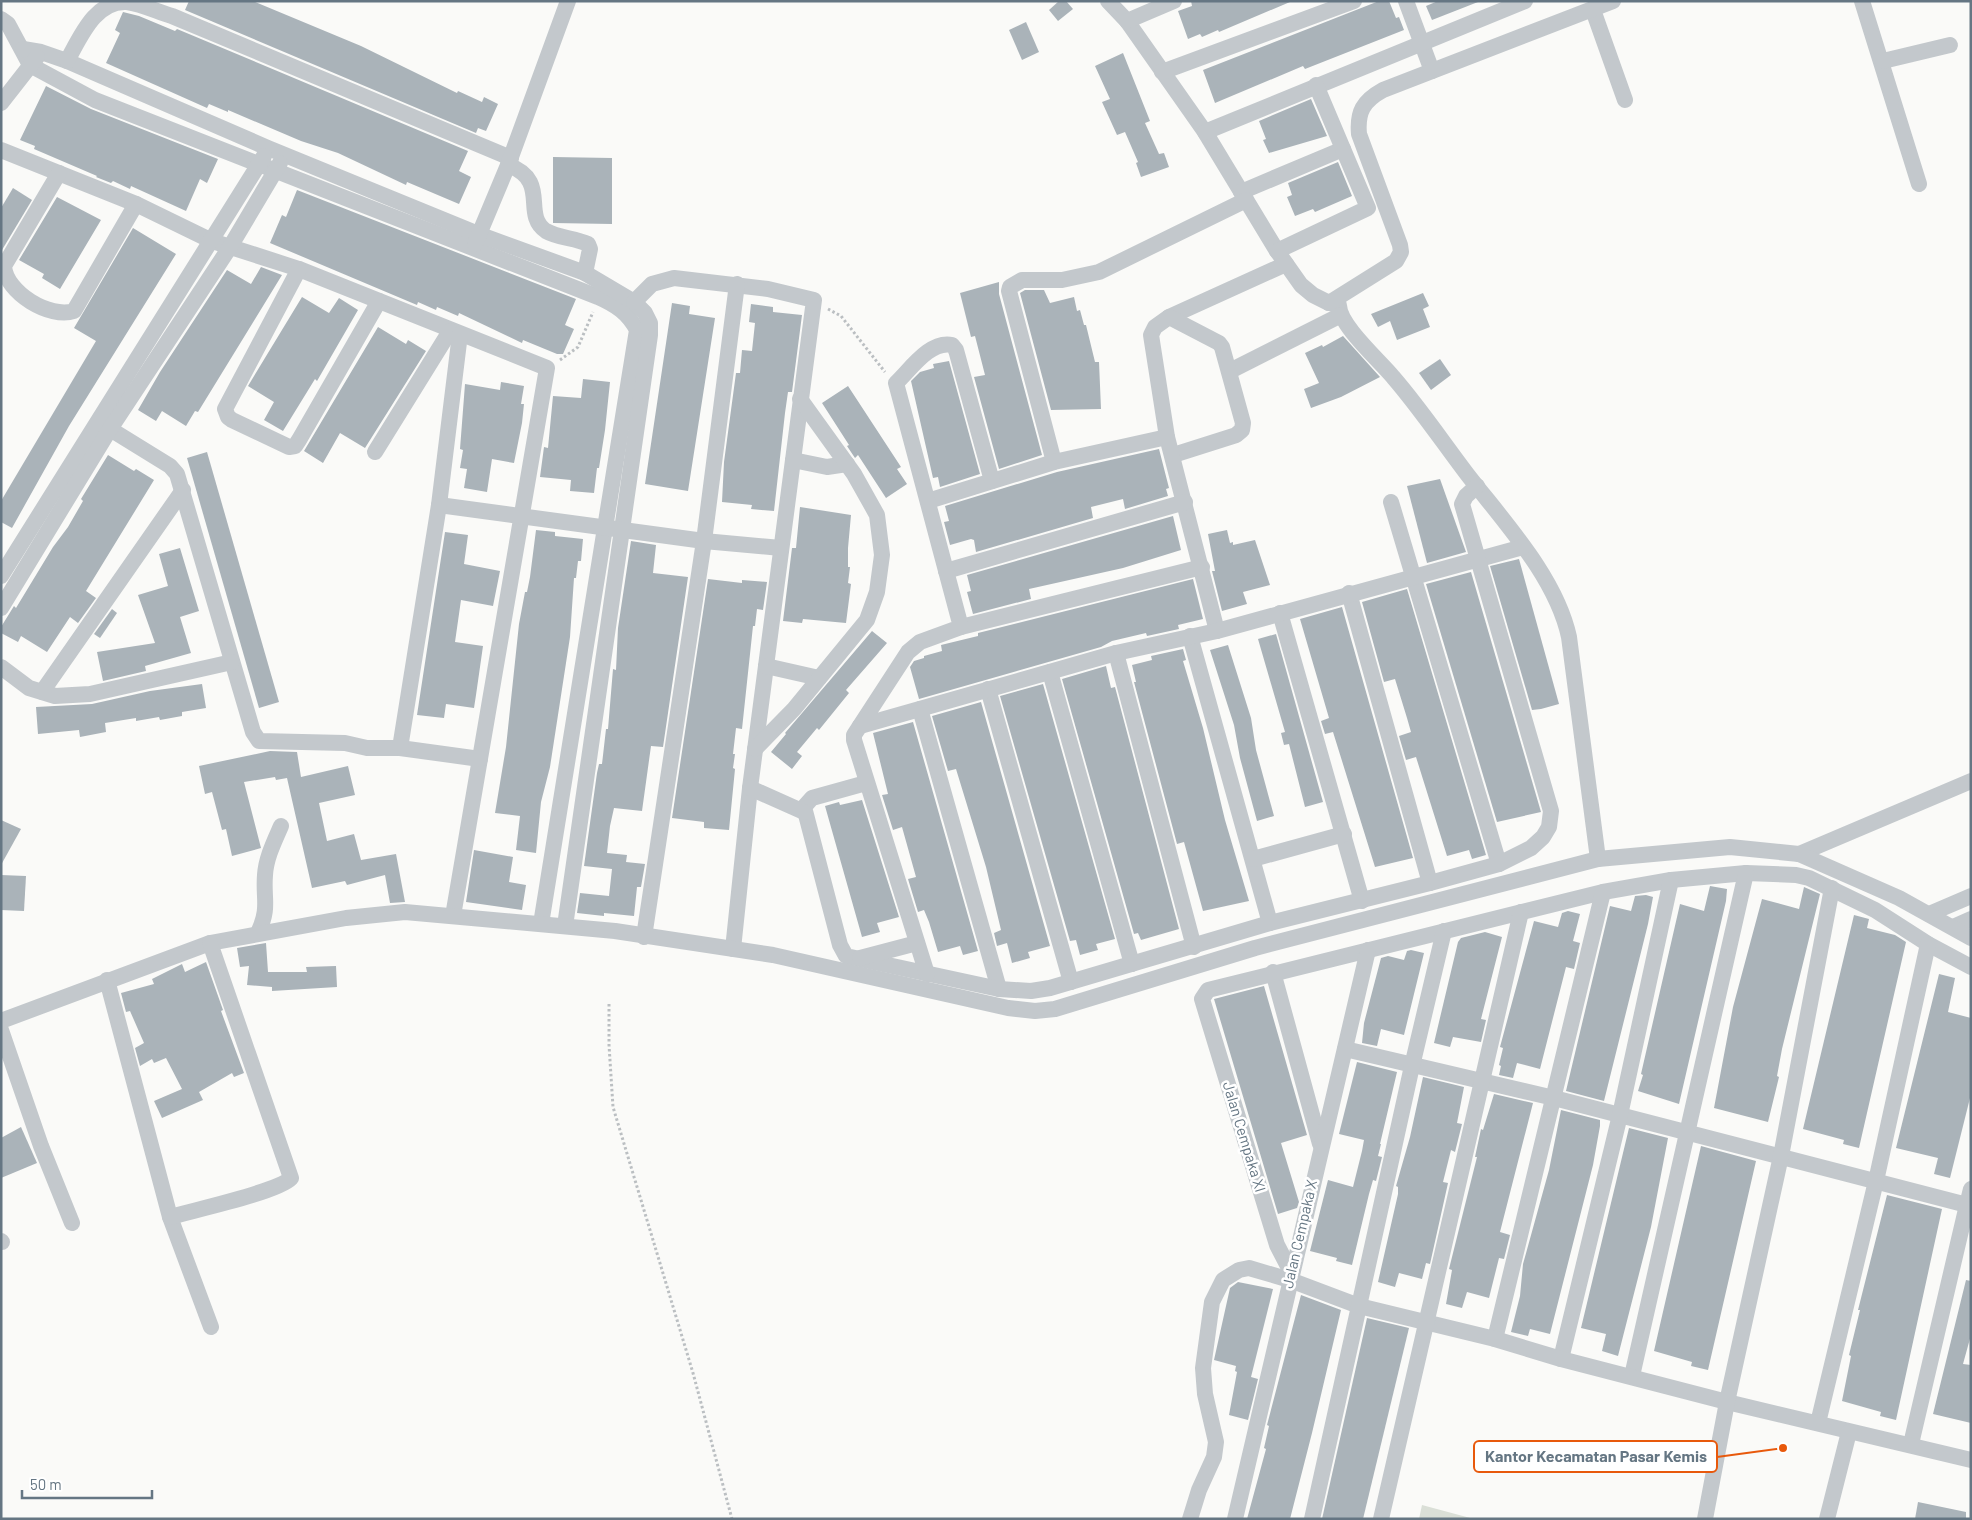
<svg xmlns="http://www.w3.org/2000/svg" width="1972" height="1520" font-family="Barlow,sans-serif">
<rect width="100%" height="100%" fill="#fafaf8"/>
<path fill="#dadfd7" d="M1422 1505 1474 1519H1419Z"/>
<g fill="#aab3b9">
<path d="M189 1H253L361 46 457 93 458 91 482 102 484 97 498 104 486 131 478 128 476 133 185 10Z"/>
<path d="M1059 1H1066L1073 9 1058 21 1049 10Z"/>
<path d="M1191 1H1290V2L1219 32 1218 30 1202 37 1200 34 1188 39 1178 11 1192 6Z"/>
<path d="M1379 1H1389L1396 18 1399 17 1404 30 1305 69 1303 66 1215 103 1203 70Z"/>
<path d="M1438 1H1478V2L1432 20 1426 6Z"/>
<path d="M123 12 139 16 175 31 177 29 468 151 459 171 471 177 459 204 407 182 406 185 338 153 301 141 228 110V112L209 104 207 108 106 63 120 33 115 30Z"/>
<path d="M1026 22 1039 52 1022 60 1009 30Z"/>
<path d="M1123 53 1150 121 1145 123 1159 154 1164 153 1169 167 1141 177 1136 163 1138 162 1125 132 1117 135 1102 102 1110 99 1095 66Z"/>
<path d="M46 86 91 109 218 159 207 183 200 179 186 211 131 186 130 189 113 181 111 183 96 177 97 176 34 149 35 146 20 140Z"/>
<path d="M1311 99 1327 136 1269 153 1263 140 1266 139 1259 121Z"/>
<path d="M553 157 612 158V224L553 223Z"/>
<path d="M1338 162 1352 196 1315 212 1313 209 1295 216 1287 197 1292 195 1288 183Z"/>
<path d="M13 188 32 200 2 250 1 208Z"/>
<path d="M297 190 576 299 565 325 574 329 563 354H557L523 340 522 343 459 313 458 316 437 307 436 310 418 302 417 305 270 243 282 215 286 217Z"/>
<path d="M57 197 101 220 60 289 42 278 44 274 19 260Z"/>
<path d="M133 228 176 254 69 426 12 528 1 522V501L96 341 74 328Z"/>
<path d="M261 267 282 275 198 412 195 411 186 426 162 411 156 421 138 410 160 372 227 270 251 284Z"/>
<path d="M999 282V294L1042 455 999 469 974 377 985 375 975 336 971 337 960 293Z"/>
<path d="M1025 290H1044L1050 303 1074 297 1077 311 1080 310 1084 325H1086L1095 362H1099L1101 409 1051 410 1020 293Z"/>
<path d="M1423 293 1429 306 1423 309 1430 327 1397 340 1390 321 1378 327 1371 314Z"/>
<path d="M302 297 329 313 339 298 358 310 317 381 315 379 283 431 264 420 274 402 248 386Z"/>
<path d="M672 303 690 306 689 314 715 318 688 491 645 484Z"/>
<path d="M751 304 773 307V312L802 315 792 392H788L785 413 774 511 751 509 752 505 722 502 724 462 736 373H740L742 350 752 351 755 323 749 322Z"/>
<path d="M378 327 406 344 408 340 426 351 365 448 340 433 323 463 304 451Z"/>
<path d="M1343 336 1380 377 1341 397 1311 408 1304 389 1319 383 1305 353 1322 345 1323 347Z"/>
<path d="M1440 359 1451 375 1431 390 1419 373Z"/>
<path d="M949 361 980 474 940 487 938 477 933 478 911 381 920 372 934 368 933 364Z"/>
<path d="M583 379 610 382 605 430 599 468H597L594 493 570 491 571 480 540 477 544 447 548 448 553 396 581 398Z"/>
<path d="M501 382 524 386 521 404H524L522 423 514 463 492 459 487 492 464 488 467 469 460 468 463 450 460 449 465 384 500 390Z"/>
<path d="M848 386 901 467 897 469 907 484 886 498 858 455 855 458 847 446 849 445 822 403Z"/>
<path d="M1159 449 1169 488 1166 489 1168 496 1125 509 1123 499 1091 507 1093 518 976 552 974 540 971 539 950 545 944 522 949 521 945 506 1057 472Z"/>
<path d="M207 452 279 702 259 708 187 458Z"/>
<path d="M108 455 134 471 136 469 154 480 86 591 96 598 78 623 70 617 47 652 21 636 18 642 1 633V627L14 606 16 608 53 547 68 527 83 501 81 499Z"/>
<path d="M1440 479 1466 552 1427 563 1407 486Z"/>
<path d="M800 507 851 515 848 548V567H850L848 583 851 584 846 623 803 619 802 623 783 621 792 548H796Z"/>
<path d="M1173 516 1181 550 1123 568 1029 589 1031 599 973 614 967 592 971 591 967 575Z"/>
<path d="M536 530 555 532V536L583 539 581 561H578L576 578H574L570 637 550 767 541 802 536 853 516 850 520 816 495 813 506 747 519 624 525 592H527L530 577Z"/>
<path d="M1227 530 1230 543 1233 542V545L1255 540 1270 585 1243 592 1247 604 1222 611 1212 571H1215L1208 534Z"/>
<path d="M445 532 468 535 464 564 500 571 493 606 461 600 455 642 483 646 476 695 474 708 446 704 444 718 417 715Z"/>
<path d="M631 541 656 545 653 573 688 577 663 747 651 746 642 811 614 808 610 826 607 853 627 855 626 862 645 864 641 887H637L634 916 604 913V916L577 913 580 893 609 896 612 869 584 866 597 773 599 764H602L606 729H608L613 669 616 670 618 628Z"/>
<path d="M180 548 199 611 180 617 191 653 145 666 146 671 103 681 97 652 155 643 138 595 168 586 159 554Z"/>
<path d="M1519 559 1559 704 1541 709 1532 710 1490 566Z"/>
<path d="M1471 572 1541 812 1497 822 1426 584Z"/>
<path d="M708 579 742 583V580L767 582 763 610 757 609 755 626H753L742 729 736 728 733 754H735L733 768 735 769 729 830 704 828V822L672 818Z"/>
<path d="M1193 579 1203 619 1178 625 1179 629 1147 636 1146 633 1112 641 1101 647 919 699 910 667 914 661 924 658V656L942 651 941 645 978 636V633Z"/>
<path d="M1407 589 1486 855 1472 859 1469 850 1447 856 1416 757 1406 760 1399 736 1411 732 1407 718 1395 679 1384 682 1362 602Z"/>
<path d="M1342 607 1413 858 1375 867 1333 732 1325 734 1321 721 1329 718 1300 619Z"/>
<path d="M112 609 117 613 100 638 94 634Z"/>
<path d="M872 631 887 643 846 690 849 693 819 730 817 728 797 752 802 756 792 769 771 752 786 734 785 733Z"/>
<path d="M1276 634 1323 802 1305 807 1289 744 1284 745 1281 733 1285 732 1258 639Z"/>
<path d="M1228 645 1251 718 1256 750 1274 816 1257 821 1240 758 1234 725 1210 650Z"/>
<path d="M1183 649 1186 660 1183 661 1203 728 1225 820 1249 901 1203 911 1184 842 1177 844 1134 682H1136L1132 665 1152 660 1151 656Z"/>
<path d="M1106 666 1111 688 1115 687 1179 929 1141 940 1138 933 1134 934 1062 679Z"/>
<path d="M202 684 206 708 182 712V716L160 720 159 717 136 721V718L105 723 106 732 80 737 79 730 38 734 36 707 92 704 150 691Z"/>
<path d="M1043 684 1115 939 1096 944 1098 950 1080 955 1076 940 1070 941 1000 696Z"/>
<path d="M981 702 1050 946 1028 952 1030 958 1012 963 1007 943 997 946 994 933 1001 930 986 867 956 769 948 771 932 716Z"/>
<path d="M913 722 978 951 963 955 960 946 938 952 929 922 924 910 918 912 908 879 916 877 902 827 893 830 882 795 888 794 873 733Z"/>
<path d="M270 751 297 752 301 777 348 766 355 795 319 803 327 841 354 834 361 860 396 854 405 902 390 903 385 875 347 885 345 881 312 888 287 778 276 780 275 777 244 782 261 848 232 856 226 829 222 830 212 792 205 794 199 766Z"/>
<path d="M862 800 899 917 877 923 880 932 862 937 825 806 839 802 840 805Z"/>
<path d="M1 820 21 829 1 865Z"/>
<path d="M474 850 513 857 509 882 526 885 522 910 466 902Z"/>
<path d="M1 875 26 876 24 911 1 910Z"/>
<path d="M1710 886 1727 889 1726 901 1679 1104 1638 1091 1643 1075 1641 1074 1680 904 1704 911Z"/>
<path d="M1804 887 1820 894 1782 1049 1777 1076 1779 1077 1768 1122 1714 1108 1733 1007 1762 899 1799 909Z"/>
<path d="M1646 895 1653 897 1648 924 1604 1101 1566 1091 1610 906 1631 911 1635 896Z"/>
<path d="M1568 911 1580 914 1573 941 1580 943 1574 969 1566 967 1540 1069 1517 1063 1513 1078 1499 1075 1501 1066 1499 1065 1503 1048 1500 1047 1534 921 1558 927 1562 913Z"/>
<path d="M1854 915 1869 919 1867 928 1895 935 1906 942 1859 1148 1843 1144 1844 1140 1803 1129Z"/>
<path d="M1485 932 1502 937 1481 1019 1486 1020 1481 1042 1453 1037 1450 1047 1434 1043 1458 942 1461 938Z"/>
<path d="M266 943 268 972H307L306 967 336 966 337 987 272 991V987L247 985 249 966 240 967 237 948Z"/>
<path d="M1411 950 1424 953 1404 1035 1381 1029 1377 1046 1362 1043 1364 1023 1381 958 1388 956 1404 960 1407 951Z"/>
<path d="M206 962 223 1010 221 1011 244 1073 234 1077 232 1073 199 1092 203 1100 162 1118 154 1101 182 1089 166 1058 154 1063 152 1059 140 1066 135 1048 144 1043 130 1011 126 1012 121 993 154 984 152 979 182 964 185 972Z"/>
<path d="M1939 974 1955 978 1948 1012 1971 1018V1094L1950 1178 1934 1174 1938 1158 1896 1148Z"/>
<path d="M1264 986 1307 1135 1281 1143 1299 1202 1297 1208 1278 1214 1214 999Z"/>
<path d="M1357 1062 1397 1072 1380 1144H1381L1378 1156 1382 1157 1376 1181 1373 1180 1369 1194 1352 1265 1336 1261 1337 1258 1310 1251 1328 1180 1353 1187 1362 1151 1364 1140 1339 1134Z"/>
<path d="M1423 1077 1464 1087 1457 1123 1462 1124 1455 1152 1451 1150 1443 1182 1448 1183 1430 1264 1426 1263 1422 1279 1399 1273 1395 1287 1378 1282 1398 1194V1187L1396 1186 1410 1137Z"/>
<path d="M1494 1094 1533 1103 1500 1232 1510 1235 1504 1259 1499 1258 1489 1298 1467 1292 1462 1308 1446 1304 1452 1270 1449 1269 1477 1157H1475L1481 1129 1483 1130Z"/>
<path d="M1561 1110 1600 1120V1126L1593 1165 1550 1334 1530 1329 1528 1336 1511 1332 1520 1296 1523 1264 1549 1170Z"/>
<path d="M21 1127 37 1163 1 1178V1138Z"/>
<path d="M1629 1128 1668 1138 1651 1227 1618 1356 1602 1351 1606 1334 1581 1328Z"/>
<path d="M1701 1146 1756 1161 1708 1370 1691 1366 1692 1362 1654 1351Z"/>
<path d="M1887 1195 1942 1209 1896 1420 1880 1416 1881 1412 1842 1401 1851 1356 1849 1355 1860 1310H1858Z"/>
<path d="M1966 1280 1971 1281V1335L1963 1364 1971 1365V1423L1933 1414Z"/>
<path d="M1238 1282 1273 1289 1251 1377 1258 1379 1248 1420 1229 1415 1237 1372 1235 1371 1236 1366 1214 1360 1230 1288Z"/>
<path d="M1301 1295 1341 1310 1312 1433 1290 1519H1247L1266 1449 1264 1448 1269 1426 1267 1425Z"/>
<path d="M1367 1318 1409 1328 1363 1519H1322Z"/>
<path d="M1918 1502 1966 1512V1519H1915Z"/>
</g>
<g fill="none" stroke-linecap="round" stroke-linejoin="round">
<g stroke="#bbbfc2" stroke-width="3" stroke-dasharray="2.5 2.5" stroke-linecap="butt">
<path d="M828 309 841 316 885 372"/>
<path d="M560 360 578 347 593 312"/>
<path d="M609 1004V1045L613 1107 693 1373 732 1519"/>
</g>
<g stroke="#c3c8cc" stroke-width="16">
<path d="M1108 1 1127 21 1205 132 1277 251 1301 285 1313 295 1329 303 1339 305C1339 325 1379 360 1393 377 1419 407 1442 441 1467 474 1504 522 1556 577 1569 637L1598 859"/>
<path d="M1406 1 1432 71"/>
<path d="M1862 1 1919 184"/>
<path d="M1593 10 1625 100"/>
<path d="M1 19 8 24 30 65 95 100 598 297C616 305 628 313 637 330L541 924"/>
<path d="M1127 21 1174 1"/>
<path d="M23 49 41 52 67 61 268 148 478 234 585 273 634 302 645 313 650 323V335L565 926"/>
<path d="M67 61C80 38 95 0 127 2 142 4 158 12 172 16L511 158"/>
<path d="M1883 61 1950 45"/>
<path d="M1162 72 1354 1"/>
<path d="M1 103 37 57"/>
<path d="M1205 132 1525 1"/>
<path d="M1 150 136 204 212 241 299 269 547 368 453 916"/>
<path d="M508 165C551 181 521 214 546 231 558 238 575 238 588 244L590 249 585 273"/>
<path d="M59 173 4 266C6 293 50 319 74 311L136 204"/>
<path d="M1241 192 1343 149"/>
<path d="M475 244 508 165 568 1"/>
<path d="M1277 251 1368 208 1316 85"/>
<path d="M299 269 225 409 228 417 232 420 289 447 295 446 299 440 379 301"/>
<path d="M634 302 652 284 674 278 768 289 814 300 750 788 733 949"/>
<path d="M1329 303 1396 261 1401 252 1400 245 1359 134C1357 112 1363 101 1383 90L1613 1"/>
<path d="M1169 317 1286 264"/>
<path d="M1230 371 1341 315"/>
<path d="M110 429 170 466 177 474 253 732 259 741 345 743 367 748H400L480 759"/>
<path d="M1167 437 1151 335 1155 327 1169 317 1219 343 1222 347 1243 423 1242 430 1236 435 1173 455"/>
<path d="M375 452 450 331"/>
<path d="M793 460 827 467 847 464"/>
<path d="M1054 462 1009 291 1010 287 1022 280H1062L1099 272 1246 200"/>
<path d="M928 501 1054 462 1167 437 1217 631"/>
<path d="M1391 502 1499 864"/>
<path d="M439 505 704 541 781 548"/>
<path d="M946 571 1185 502"/>
<path d="M1 576 264 156"/>
<path d="M1349 593 1430 883"/>
<path d="M1 608 110 429 230 247 280 163"/>
<path d="M1280 613 1362 901"/>
<path d="M961 627 1202 567"/>
<path d="M1190 636 1270 923"/>
<path d="M1116 653 1194 947"/>
<path d="M766 666 819 678"/>
<path d="M1 667 29 688 55 696 90 694 232 662"/>
<path d="M1050 672 1132 964"/>
<path d="M988 689 1071 982"/>
<path d="M42 692 183 490"/>
<path d="M920 709 999 989"/>
<path d="M860 726 1116 653 1217 631 1523 547"/>
<path d="M400 748 439 505 460 334"/>
<path d="M755 749 794 709 867 620 877 592 882 555 877 515 854 474 800 399"/>
<path d="M866 783 812 798 804 807 840 945 846 956 999 989 1031 991 1050 988 1270 923 1430 883 1499 864 1531 848 1543 837 1549 827 1551 811 1462 504 1466 496 1477 486"/>
<path d="M750 788 804 812"/>
<path d="M1799 854 1971 781"/>
<path d="M1253 859 1344 834"/>
<path d="M1929 914 1971 896"/>
<path d="M1953 927 1971 919"/>
<path d="M258 933C270 907 263 900 265 875 266 858 274 842 281 826"/>
<path d="M644 937 704 541 737 284"/>
<path d="M860 958 917 943"/>
<path d="M1273 972 1320 1144"/>
<path d="M927 974 854 740V735L908 652 920 642 961 627 896 383C910 370 930 340 952 345L956 350 992 481"/>
<path d="M107 980 170 1217 211 1327"/>
<path d="M1 1021 210 943 346 918 405 912 615 931 773 955 1008 1008 1035 1011 1055 1009 1255 948 1598 859 1730 847 1799 854 1899 898 1971 938"/>
<path d="M1 1030 41 1146 72 1223"/>
<path d="M1345 1049 1554 1098 1967 1205 1971 1189"/>
<path d="M170 1217C194 1210 278 1192 291 1178L210 943"/>
<path d="M1 1241 2 1242"/>
<path d="M1291 1272 1277 1245 1202 999 1208 990 1603 892 1671 880 1746 873 1796 875 1809 878 1875 910 1928 944 1971 967"/>
<path d="M1495 1339 1603 892"/>
<path d="M1561 1359 1620 1115 1671 880"/>
<path d="M1632 1376 1746 873"/>
<path d="M1818 1423 1876 1181 1928 944"/>
<path d="M1911 1444 1967 1205H1971"/>
<path d="M1190 1519 1199 1490 1214 1457 1216 1442 1205 1394 1203 1368 1212 1302 1223 1280 1239 1270 1249 1268 1290 1280 1359 1306 1495 1339 1561 1359 1727 1402 1971 1460"/>
<path d="M1235 1519 1368 950"/>
<path d="M1312 1519 1412 1066 1444 931"/>
<path d="M1381 1519 1521 912"/>
<path d="M1705 1519 1727 1402 1781 1156 1832 888"/>
<path d="M1827 1519 1849 1432"/>
</g>
</g>
<g text-anchor="middle" stroke-width="5" stroke-linejoin="round" paint-order="stroke">
<g font-size="15" fill="#657683" stroke="#fff">
<text transform="translate(1244 1137) rotate(73)" y="5">Jalan Cempaka XI</text>
<text transform="translate(1300 1234) rotate(-77)" y="5">Jalan Cempaka X</text>
</g>
</g>
<path fill="none" stroke="#e8590c" stroke-width="2" d="M1783 1448L1717 1457"/>
<circle fill="#e8590c" stroke="#fff" stroke-width="2" cx="1783" cy="1448" r="5"/>
<rect fill="#fff" stroke="#e8590c" stroke-width="2" x="1474" y="1441" width="243" height="31" rx="5"/>
<g font-size="16" text-anchor="middle" font-weight="bold" fill="#657683">
<text x="1596" y="1462">Kantor Kecamatan Pasar Kemis</text>
</g>
<rect width="1972" height="1520" fill="none" stroke="#657683" stroke-width="5"/>
<path d="M22 1490v8h130v-8" fill="none" stroke="#657683" stroke-width="2.5"/>
<text x="30" y="1490" font-size="15" fill="#657683" stroke="#ffffff" stroke-width="4" paint-order="stroke">50 m</text>
</svg>
